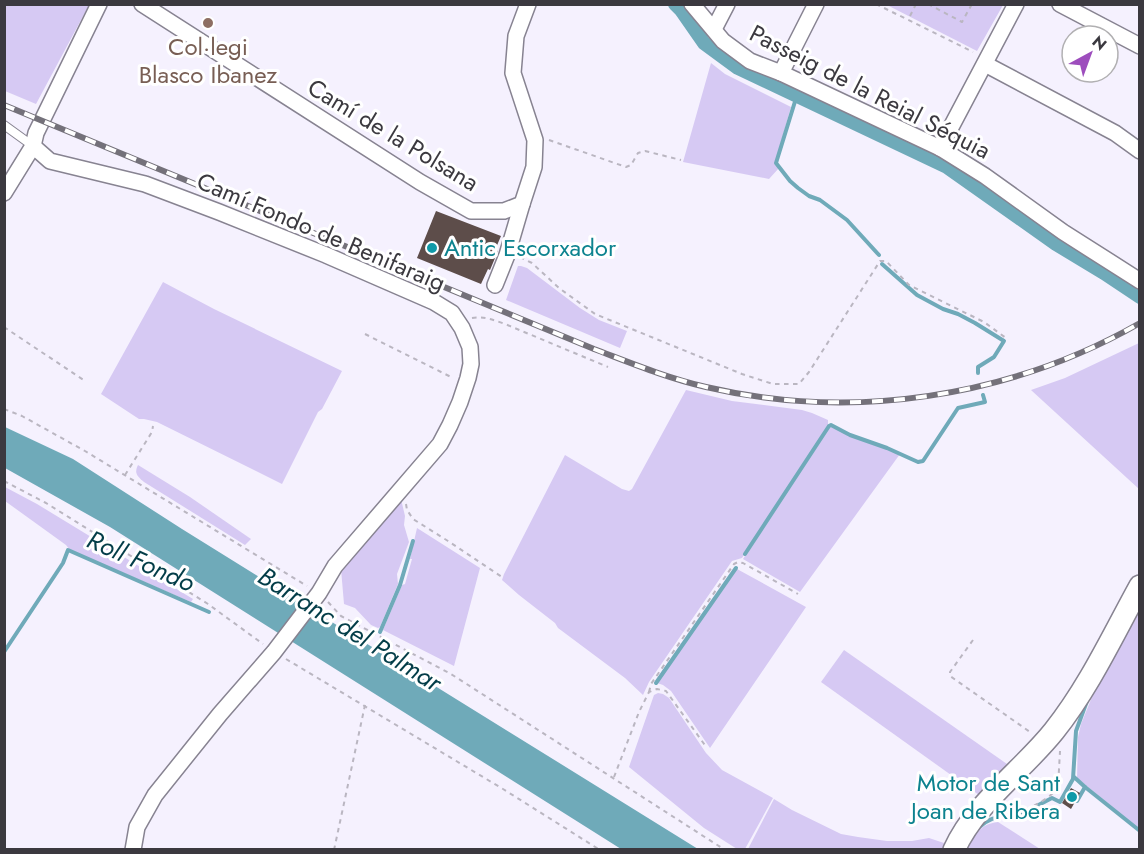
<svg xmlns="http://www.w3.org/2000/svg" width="1144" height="854" font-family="Jost,sans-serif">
<rect width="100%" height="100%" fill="#f5f1fe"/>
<g fill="#d6c9f3">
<path d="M4 5H89L36 104 5 91Z"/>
<path d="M887 5H1003L977 51Z"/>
<path d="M711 63 725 74 791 107 775 163 779 168 769 179 683 162Z"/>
<path d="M518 266H521L527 268 580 308 599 320 627 331 620 348 506 300Z"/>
<path d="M163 282 214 309 342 371 322 409 318 412 282 484 157 422 144 419H139L101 394Z"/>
<path d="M1139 343V489L1031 390 1065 378Z"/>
<path d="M686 390 732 401 802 410 812 413 828 420V426L742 558 732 561 649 682 643 695 625 678 558 628 555 623 519 595 502 580 504 574 565 455 622 489 629 491 632 489Z"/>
<path d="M832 426 850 436 900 454 800 592 743 559 829 427Z"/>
<path d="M138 465 190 497 251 539 245 545 144 482C137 476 134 473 138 465Z"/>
<path d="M5 487 37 504 193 599 191 602 70 550 66 545 5 501Z"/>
<path d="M401 499 405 516 404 525 409 542 397 574 398 584 380 627 378 628 371 625 355 608 344 604 341 569Z"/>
<path d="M417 528 480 568 454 666 383 630 402 585 405 584 412 559H410Z"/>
<path d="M737 569 806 607 710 748 671 691 663 685 657 683Z"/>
<path d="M1139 610V829L1077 778 1078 737 1081 724 1092 697Z"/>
<path d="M844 650 1007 764 979 795 821 682Z"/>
<path d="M658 693 663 694 669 698 706 753 722 770 773 798 745 849H737L704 828 629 767 654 695Z"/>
<path d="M774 799 792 810 841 834 858 837 887 841H912L929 838 944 843 942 850 748 849Z"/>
<path d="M998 822 1040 849 966 850C974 835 980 824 998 822Z"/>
</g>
<path fill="#6faab9" d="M5 427 73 459 182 529 698 849H621L110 527 5 468Z"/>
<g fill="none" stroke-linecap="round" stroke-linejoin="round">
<g stroke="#6faab9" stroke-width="4">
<path d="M797 95 776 163 790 181 798 188 809 196 820 200 847 220 879 255"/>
<path d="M882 264 917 295 943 309 958 314 975 323 1004 341 994 357 978 367V373"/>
<path d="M745 554 829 426 831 425 850 435 887 448 918 462 923 461 958 408 985 402 983 395"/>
<path d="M380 632 400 585 413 541"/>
<path d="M4 652 63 563 68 550 209 612"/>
<path d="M656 683 736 568"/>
<path d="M1074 777 1085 787"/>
<path d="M1076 801H1077L1085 787 1140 831"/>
<path d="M978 828C993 814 1003 818 1020 813 1031 810 1042 803 1052 798L1060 802 1073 779 1076 731 1087 701"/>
</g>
<path stroke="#6faab9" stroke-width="14" d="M675 4 681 10 704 43 738 68 947 167 1056 244 1104 273 1140 297"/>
</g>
<g fill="#5d4d4a">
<path d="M436 211 501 236 495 250 498 251 490 270 488 269 481 284 417 258Z"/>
<path d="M1071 788 1080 793 1071 809 1062 803Z"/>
</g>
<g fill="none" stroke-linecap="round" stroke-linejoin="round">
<defs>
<path id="lane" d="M4 125 33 146"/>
<g id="street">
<path d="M142 4 420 182 471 211H504L522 204 534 167 535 140 513 73 516 36 528 4"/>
<path d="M692 4 723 41 750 61 781 73 940 148 985 176 1063 232 1140 281"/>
<path d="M1060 4 1140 46"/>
<path d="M714 29 727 4"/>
<path d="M985 64 1115 133 1140 151"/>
<path d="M781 73 816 4"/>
<path d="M33 146 50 161 145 184 219 212 326 255 434 302 452 313 462 328 470 347 471 364 468 378 460 402 450 425 440 444 335 566 319 593 274 652 220 714 155 795 137 827 133 850"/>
<path d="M940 148 1016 4"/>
<path d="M4 193 33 146 36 133 99 4"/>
<path d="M495 285 507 255 522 204"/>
</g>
<path id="secondary" d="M954 850C976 802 1022 771 1054 731 1089 687 1113 635 1140 586"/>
</defs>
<use href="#lane" stroke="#878391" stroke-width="10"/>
<use href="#street" stroke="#878391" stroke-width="18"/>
<use href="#secondary" stroke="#878391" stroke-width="24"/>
<g stroke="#bab6c1" stroke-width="2" stroke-dasharray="4.5 4.5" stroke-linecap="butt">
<path d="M876 4 973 52"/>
<path d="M928 4 962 22 972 4"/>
<path d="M910 16 916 4"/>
<path d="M549 140 626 167 631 165 638 153 645 151 681 160"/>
<path d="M520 257 532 263 559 288 595 314 742 374 773 384H799L809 372 880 261H886L909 285 984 322 1006 338"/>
<path d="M472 318C484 316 494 320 505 324L608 367"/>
<path d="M4 327 85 381"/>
<path d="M365 334 453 378"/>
<path d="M4 409 22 416 85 451 307 586"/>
<path d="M125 475 152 432 153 426"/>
<path d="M4 481 46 503 208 604 263 644"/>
<path d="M406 504 407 510 413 519 448 541 502 577"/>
<path d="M328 602 341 616 451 674 725 850"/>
<path d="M973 640 950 672V676L1030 732"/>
<path d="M286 659 503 789 600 850"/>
<path d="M649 692 651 684 734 564 738 562 743 563 798 594"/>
<path d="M614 777 639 712 649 692 657 689 666 691 707 748"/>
<path d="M999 813C1006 812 1014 813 1020 811 1032 808 1051 798 1058 787L1060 751"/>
<path d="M334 850 365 705"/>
</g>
<use href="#lane" stroke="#fff" stroke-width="8"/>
<use href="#street" stroke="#fff" stroke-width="15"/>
<use href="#secondary" stroke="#fff" stroke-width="21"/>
<defs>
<path id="rail" d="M4 105 594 349C631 363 667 378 706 387 852 421 1009 398 1140 323"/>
</defs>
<use href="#rail" stroke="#74717a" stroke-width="6"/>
<use href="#rail" stroke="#fff" stroke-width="4" stroke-dasharray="11" stroke-linecap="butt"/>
</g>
<circle fill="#8d6e63" stroke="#fff" stroke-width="2" cx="208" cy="23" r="6"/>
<g fill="#0f9aa8" stroke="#fff" stroke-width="2">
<circle cx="432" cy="248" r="6"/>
<circle cx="1072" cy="797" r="6"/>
</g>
<g text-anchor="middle" stroke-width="6" stroke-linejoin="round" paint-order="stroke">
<g font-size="24" fill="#785e54" stroke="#fff">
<text x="208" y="55">Col·legi<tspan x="208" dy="28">Blasco Ibanez</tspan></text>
</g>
<g font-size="24" fill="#3b393f" stroke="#fff">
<text transform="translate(870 92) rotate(27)" y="8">Passeig de la Reial Séquia</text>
<text transform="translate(393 135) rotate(31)" y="8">Camí de la Polsana</text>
<text transform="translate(321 232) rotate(23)" y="8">Camí Fondo de Benifaraig</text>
</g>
<g font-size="24" fill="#0d838f" stroke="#fff" text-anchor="start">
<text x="444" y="256">Antic Escorxador</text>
<text x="1060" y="791" text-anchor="end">Motor de Sant<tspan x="1060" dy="28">Joan de Ribera</tspan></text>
</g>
<g font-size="26" font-style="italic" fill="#033d48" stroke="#fff">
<text transform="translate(141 561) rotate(24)" y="9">Roll Fondo</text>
<text transform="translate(350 629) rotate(32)" y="9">Barranc del Palmar</text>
</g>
</g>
<rect width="1144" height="854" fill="none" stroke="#3b393f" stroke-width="12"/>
<g transform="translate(1090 54) rotate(41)"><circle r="28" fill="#ffffff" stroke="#b1b0b2" stroke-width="1.5"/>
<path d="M0-4.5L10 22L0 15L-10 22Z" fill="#9d4dbd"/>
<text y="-9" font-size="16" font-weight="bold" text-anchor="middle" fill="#3b393f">N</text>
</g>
</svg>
